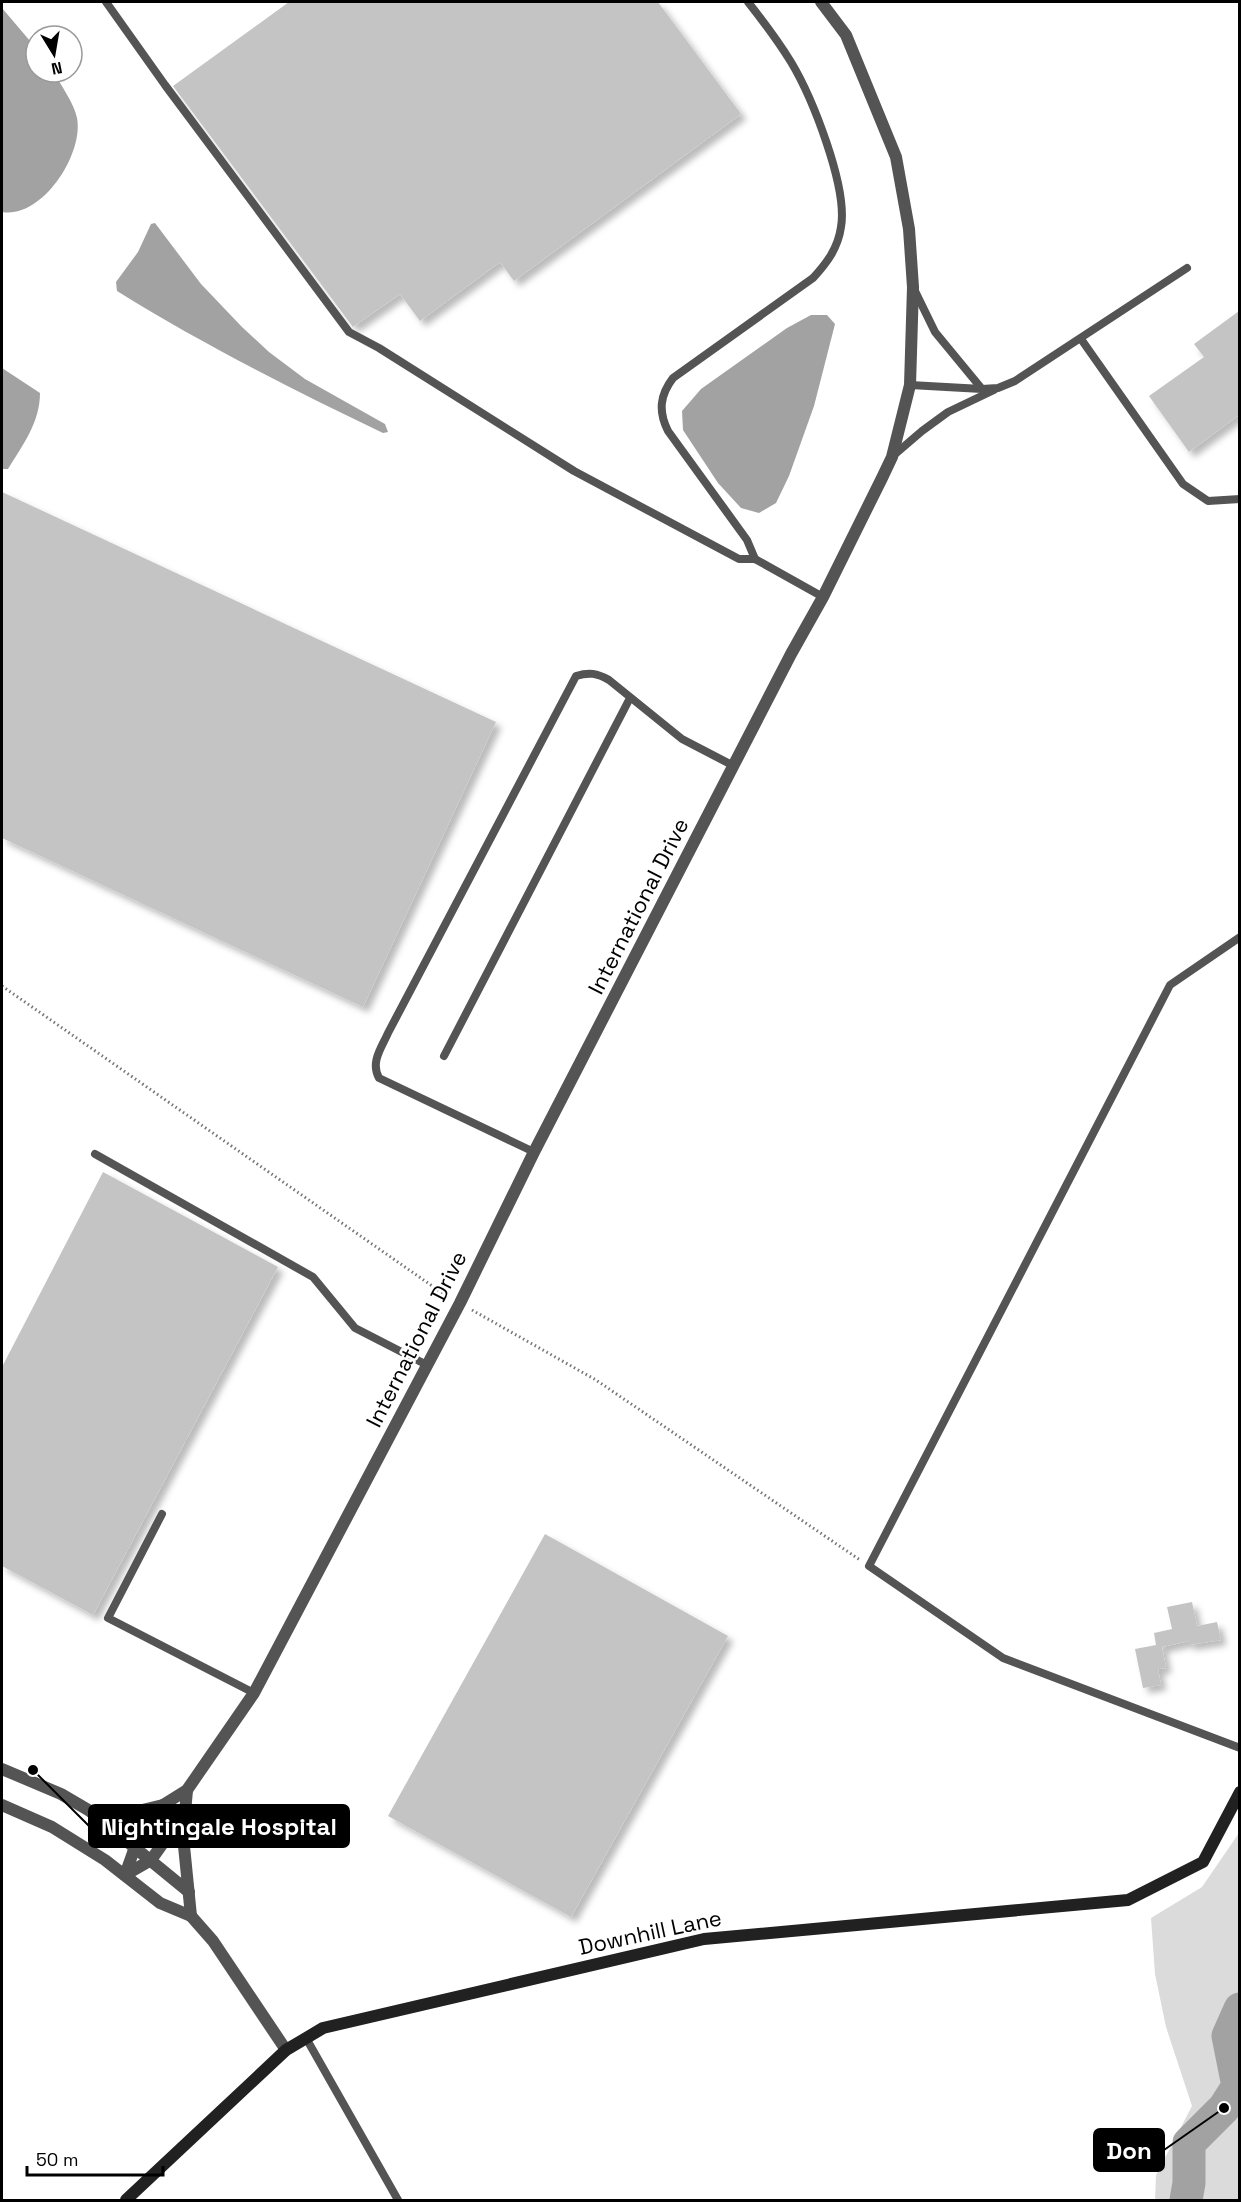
<svg xmlns="http://www.w3.org/2000/svg" width="1241" height="2202" font-family="'Space Grotesk',sans-serif">
<defs>
<filter id="shadow"><feDropShadow dx="5.5" dy="5.5" stdDeviation="3" flood-color="#0004"/></filter>
</defs>
<rect width="100%" height="100%" fill="#fff"/>
<path fill="#dbdbdb" d="M1239 1833V2200H1155L1156 2175 1192 2106 1166 2027 1155 1974 1151 1918 1202 1887Z"/>
<g fill="#a2a2a2">
<path d="M2 8 36 48V72H54C61 86 74 103 77 118 84 154 42 219 2 212Z"/>
<path d="M155 223 201 284 242 327 269 352 305 379 385 424 388 432 383 433C292 389 202 344 117 291L116 282 138 252 151 224Z"/>
<path d="M811 315H827L835 324 814 406 789 476 776 503 759 513 741 508 718 483 683 430 682 411 701 389 787 328Z"/>
<path d="M2 368 40 393C40 422 23 445 8 469H2Z"/>
</g>
<g fill="none" stroke-linecap="round" stroke-linejoin="round">
<path stroke="#a2a2a2" stroke-width="33" d="M1186 2200 1189 2183V2143L1224 2108 1238 2086 1228 2036 1240 2009"/>
</g>
<g fill="#c4c4c4" filter="url(#shadow)">
<path d="M289 2H658L741 114 514 281 500 262 420 321 400 294 353 327 173 86Z"/>
<path d="M1239 311V415L1189 452 1149 396 1204 357 1194 344Z"/>
<path d="M2 492 496 722 363 1007 2 838Z"/>
<path d="M103 1172 278 1267 93 1615 2 1566V1367Z"/>
<path d="M545 1534 728 1636 571 1917 388 1816Z"/>
<path d="M1192 1602 1197 1626 1217 1622 1221 1640 1189 1645V1641L1162 1647 1166 1668 1158 1669 1161 1685 1143 1688 1135 1649 1156 1645 1154 1633 1172 1629 1167 1607Z"/>
</g>
<g fill="none" stroke-linecap="round" stroke-linejoin="round">
<g stroke="#767676" stroke-width="3" stroke-dasharray="1.5 3" stroke-linecap="butt">
<path d="M2 986 448 1297"/>
<path d="M472 1310 596 1380 860 1560"/>
</g>
<g stroke="#545454" stroke-width="8">
<path d="M106 2 165 85 349 332 379 348 574 471 739 559H755L823 597"/>
<path d="M748 2C763 21 778 41 791 62 812 97 848 187 841 227 838 248 827 263 813 278L673 378C660 395 658 411 668 431L747 540 755 559"/>
<path d="M915 291 935 332 982 389"/>
<path d="M1081 339 1183 484 1208 501 1240 499"/>
<path d="M910 385 982 389 998 388 1015 381 1187 268"/>
<path d="M894 455 922 431 948 412 994 390"/>
<path d="M1240 937 1170 985 869 1566 1003 1658 1240 1748"/>
<path d="M444 1056 630 698"/>
<path d="M534 1152 379 1078C370 1062 382 1047 388 1033L576 676C589 672 597 673 609 680L682 739 734 766"/>
<path d="M95 1154 313 1277 355 1328 427 1365"/>
<path d="M162 1514 108 1618 254 1693"/>
<path d="M306 2038 398 2200"/>
</g>
<g stroke="#545454" stroke-width="12">
<path d="M2 1769 61 1794 90 1811 189 1892"/>
<path d="M187 1790 183 1836 191 1916"/>
<path d="M2 1805 52 1827 105 1860 160 1903 191 1916 213 1941 286 2050"/>
<path d="M90 1811 130 1813 163 1805 187 1790 254 1693 460 1303 534 1152 791 654 823 597 882 478 892 457 910 385 913 287 909 229 896 157 846 35 821 2"/>
<path d="M125 1875 151 1860 183 1815"/>
<path d="M125 1875 135 1847 163 1805"/>
</g>
<path stroke="#212121" stroke-width="12" d="M126 2200 286 2050 323 2028 704 1939 1128 1900 1203 1862 1240 1792"/>
</g>
<g text-anchor="middle" stroke-width="5" stroke-linejoin="round" paint-order="stroke">
<g font-size="22" fill="#000" stroke="#fff">
<text transform="translate(638 906) rotate(-63)" y="8">International Drive</text>
<text transform="translate(416 1339) rotate(-63)" y="8">International Drive</text>
<text transform="translate(650 1932) rotate(-12)" y="8">Downhill Lane</text>
</g>
</g>
<path fill="none" stroke="#000" stroke-width="2" d="M33 1770L89 1826M1224 2108L1164 2150"/>
<g fill="#000" stroke="#fff" stroke-width="2">
<circle cx="33" cy="1770" r="6"/>
<circle cx="1224" cy="2108" r="6"/>
</g>
<g fill="#000" stroke="#000" stroke-width="2">
<rect x="89" y="1805" width="260" height="42" rx="6"/>
<rect x="1094" y="2129" width="70" height="42" rx="6"/>
</g>
<g font-size="24" text-anchor="middle" font-weight="bold" fill="#fff">
<text x="219" y="1835">Nightingale Hospital</text>
<text x="1129" y="2159">Don</text>
</g>
<rect width="1241" height="2202" fill="none" stroke="#000000" stroke-width="6"/>
<g transform="translate(54 54) rotate(169)"><circle r="28" fill="#ffffff" stroke="#999999" stroke-width="1.5"/>
<path d="M0-4.5L10 22L0 15L-10 22Z" fill="#000000"/>
<text y="-9" font-size="16" font-weight="bold" text-anchor="middle" fill="#000000">N</text>
</g>
<path d="M27 2166v9h136v-9" fill="none" stroke="#000000" stroke-width="3"/>
<text x="36" y="2166" font-size="18" fill="#000000" stroke="#ffffff" stroke-width="4.5" paint-order="stroke">50 m</text>
</svg>
